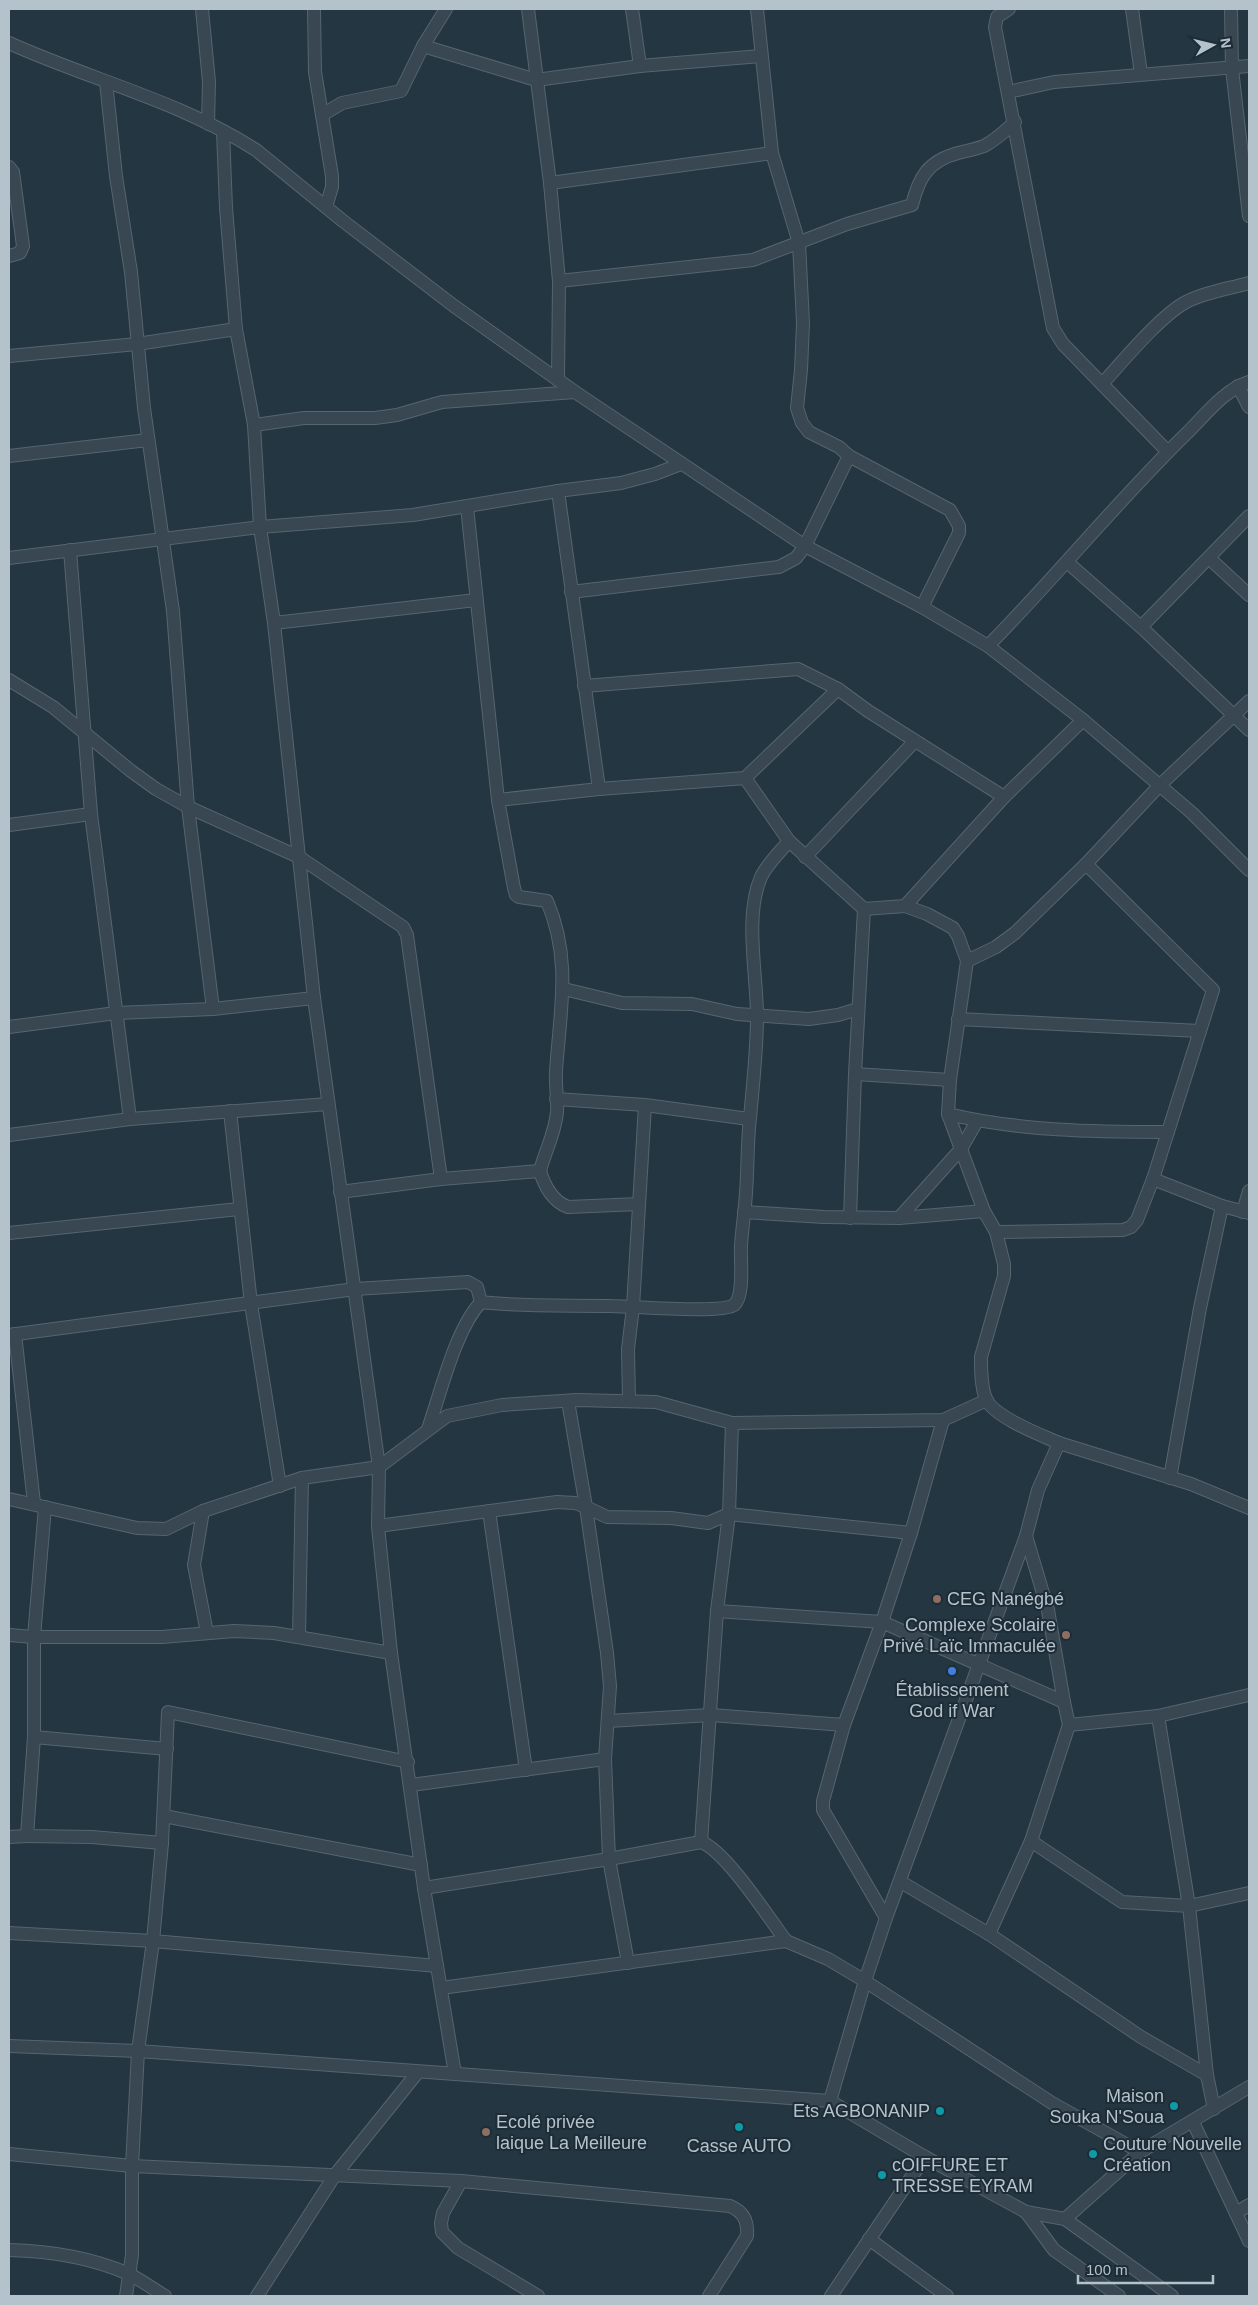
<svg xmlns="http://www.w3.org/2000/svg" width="1258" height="2305" font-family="Arial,sans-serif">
<rect width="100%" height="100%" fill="#233641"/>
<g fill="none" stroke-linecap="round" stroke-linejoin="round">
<defs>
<g id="minor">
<path d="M202 9 209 82 208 124"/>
<path d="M314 9 315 72 332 176V187L326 207"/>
<path d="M528 9 550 183 559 281 558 380"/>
<path d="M632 9 640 66"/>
<path d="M1009 9 997 17 995 27 1053 328 1063 344 1168 452"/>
<path d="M1132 9 1141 74"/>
<path d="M1231 9 1232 69 1249 216"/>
<path d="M9 43C91 80 180 101 256 150L343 221 454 306 575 392 805 546 922 607 988 646 1083 720 1192 813 1249 870"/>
<path d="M423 46 536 80 640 66 761 56"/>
<path d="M106 82 116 176 131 272 144 408 173 611 188 807 213 1009"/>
<path d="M1008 92 1054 82 1249 66"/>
<path d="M322 115 342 103 401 91 423 46 446 9"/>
<path d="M223 131 226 208 236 329 254 425 260 527 274 623 314 998 379 1467 378 1526 391 1653 424 1888 455 2074"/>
<path d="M9 167 13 172 23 246 20 253 9 256"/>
<path d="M550 183 772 153"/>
<path d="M559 281 753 260 847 224 912 205C919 177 928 161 958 153 966 151 976 149 984 146 996 140 1005 131 1015 122"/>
<path d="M9 356 137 344 236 329"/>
<path d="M1102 384C1123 361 1160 316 1186 302 1205 292 1228 289 1249 283"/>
<path d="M1238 386 1249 407"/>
<path d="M254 425 304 418H375L397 415 442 402 575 392"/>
<path d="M9 456 148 440"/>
<path d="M849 456 950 510 959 526V533L922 607"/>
<path d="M558 491 599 789"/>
<path d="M70 550 91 814 130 1119"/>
<path d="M9 558 260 527 413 515 558 491 621 483 655 474 681 464"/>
<path d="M1209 558 1249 595"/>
<path d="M1067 562 1141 627 1249 730"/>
<path d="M571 592 779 567 796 558 805 546 849 456 839 447 809 432 802 423 797 408 801 370 803 323 799 243 772 153 757 9"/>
<path d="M274 623 476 600"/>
<path d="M1141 627 1249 516"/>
<path d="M988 646C1056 577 1118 500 1188 432 1206 414 1224 390 1249 382"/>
<path d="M9 680 53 707 131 771 156 789 188 807 299 857 403 927 407 935 441 1179"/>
<path d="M584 686 798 669 838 689 868 711 1004 797"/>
<path d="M745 778 838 689"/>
<path d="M498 800 599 789 745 778 789 841 864 909 905 906 1004 797 1083 720"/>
<path d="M9 825 91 814"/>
<path d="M805 857 915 741"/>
<path d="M967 961 996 947 1015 933 1086 864 1159 786 1249 701"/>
<path d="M564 989 622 1003 692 1004 737 1014 809 1019 838 1015 858 1009"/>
<path d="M958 1019 1200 1031"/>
<path d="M9 1027 116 1013 213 1009 314 998"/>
<path d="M855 1074 950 1080"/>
<path d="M556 1099 645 1105 749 1119"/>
<path d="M230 1111 251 1304 280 1486"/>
<path d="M948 1114C1020 1131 1094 1132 1168 1132"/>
<path d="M9 1135 130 1119 328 1104"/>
<path d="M540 1171C544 1185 553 1202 568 1207L639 1204"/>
<path d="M1153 1179 1222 1206 1249 1213"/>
<path d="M340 1192 441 1179 540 1171C545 1151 555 1134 557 1112 558 1099 555 1084 556 1071 560 1011 572 959 547 901L519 897 516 895 514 888 498 800 467 507"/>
<path d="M744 1212 824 1217 899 1218 984 1211"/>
<path d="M1243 1212 1249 1191"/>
<path d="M850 1218 855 1074 864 909"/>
<path d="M899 1218 961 1149 977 1121"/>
<path d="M996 1232 1123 1230 1131 1227 1137 1220 1153 1179 1213 990 1086 864"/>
<path d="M9 1233 239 1209"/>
<path d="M15 1334 34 1503"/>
<path d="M9 1335 355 1289 468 1282 477 1287 481 1302"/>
<path d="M568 1401 586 1507 607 1517 671 1518 708 1523 729 1514 911 1533"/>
<path d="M629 1401 628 1349 633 1307 645 1105"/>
<path d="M428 1429C441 1392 455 1330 481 1302 524 1307 567 1305 610 1306 631 1306 721 1314 734 1305 745 1296 740 1259 741 1246 742 1228 745 1211 746 1193 748 1168 747 1143 750 1118 753 1084 757 1050 757 1016 757 974 744 916 761 877 767 864 780 852 789 841"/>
<path d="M1059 1443 1191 1484 1249 1508"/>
<path d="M1170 1478 1200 1308 1222 1206"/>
<path d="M9 1499 137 1528 166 1529 203 1511 302 1478 379 1467 447 1416 502 1405 577 1400 656 1402 732 1423 943 1420 987 1400"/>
<path d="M45 1507 34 1637V1737L27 1836 92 1837 162 1843"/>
<path d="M203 1511 194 1565 207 1633"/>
<path d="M489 1511 526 1770"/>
<path d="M378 1526 557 1502 575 1503 586 1507 607 1653 610 1686 605 1759 609 1859 628 1963"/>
<path d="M1026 1536 1048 1610 1064 1702"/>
<path d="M717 1611 882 1622 1064 1702 1069 1725 1031 1841 989 1934"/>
<path d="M9 1635 34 1637H162L234 1631 274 1633 391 1653"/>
<path d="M299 1636 302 1478"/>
<path d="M1158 1716 1189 1906 1207 2075 1214 2109"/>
<path d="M608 1721 711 1715 844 1725"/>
<path d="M1069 1725 1158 1716 1249 1695"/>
<path d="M34 1737 167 1749"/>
<path d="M411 1785 605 1759"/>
<path d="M164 1816 421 1865"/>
<path d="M9 1837 27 1836"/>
<path d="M1031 1841 1122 1902 1189 1906 1249 1893"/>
<path d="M701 1842 717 1611 729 1514 732 1423"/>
<path d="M901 1882 989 1934 1141 2037 1207 2075"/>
<path d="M424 1888 609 1859 701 1842C725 1850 769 1918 786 1941"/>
<path d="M886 1918 823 1810V1801L844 1725 882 1622 911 1533 943 1420"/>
<path d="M9 1933 153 1941 437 1966"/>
<path d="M441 1988 786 1941 828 1959 865 1981 1052 2103 1140 2152"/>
<path d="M9 2046 138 2051 830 2101 925 2157 1026 2212 1065 2219 1172 2296"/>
<path d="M830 2101 865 1981 886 1918 1026 1536 1038 1490 1059 1443C1041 1435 994 1417 986 1399 981 1387 981 1370 981 1357L1004 1276V1264L996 1232 984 1211 948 1114 950 1080 967 961 958 936 953 928 927 914 905 906"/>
<path d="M1193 2122 1249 2241"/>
<path d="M9 2154 132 2166 461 2181 730 2206C744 2212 748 2221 747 2236L709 2296"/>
<path d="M461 2181 443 2213 441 2223 442 2232 458 2248 538 2296"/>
<path d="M1026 2212 1054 2250 1119 2296"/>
<path d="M1236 2213 1249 2205"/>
<path d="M1065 2219 1140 2152 1249 2087"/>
<path d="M869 2239 947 2296"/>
<path d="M9 2250C50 2251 90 2257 129 2274 141 2280 153 2289 165 2296"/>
<path d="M126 2296 132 2255V2166L138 2051 153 1941 162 1843 168 1712 408 1762"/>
<path d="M257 2296 335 2175 418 2072"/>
<path d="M831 2296 925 2157"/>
</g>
</defs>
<use href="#minor" stroke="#56656e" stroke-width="14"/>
<use href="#minor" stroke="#384751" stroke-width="12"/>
</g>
<g fill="#8d6e63" stroke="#1d2c36" stroke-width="2">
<circle cx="937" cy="1599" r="5"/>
<circle cx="1066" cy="1635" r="5"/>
<circle cx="486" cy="2132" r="5"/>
</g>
<circle fill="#3f7fe0" stroke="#1d2c36" stroke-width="2" cx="952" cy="1671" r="5"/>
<g fill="#0f9aa8" stroke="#1d2c36" stroke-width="2">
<circle cx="1174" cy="2106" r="5"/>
<circle cx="940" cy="2111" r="5"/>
<circle cx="739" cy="2127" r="5"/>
<circle cx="1093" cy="2154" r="5"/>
<circle cx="882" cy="2175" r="5"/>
</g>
<g text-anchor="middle" stroke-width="4" stroke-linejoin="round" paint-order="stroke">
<g font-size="18" fill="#b4c2cb" stroke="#1d2c36" text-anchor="start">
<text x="947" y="1605">CEG Nanégbé</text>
<text x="1056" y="1631" text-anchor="end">Complexe Scolaire<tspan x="1056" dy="21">Privé Laïc Immaculée</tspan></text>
<text x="952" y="1696" text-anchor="middle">Établissement<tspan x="952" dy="21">God if War</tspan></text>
<text x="1164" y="2102" text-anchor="end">Maison<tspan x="1164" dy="21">Souka N'Soua</tspan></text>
<text x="930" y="2117" text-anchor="end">Ets AGBONANIP</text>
<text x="496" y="2128">Ecolé privée<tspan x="496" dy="21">laique La Meilleure</tspan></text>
<text x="1103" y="2150">Couture Nouvelle<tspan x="1103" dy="21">Création</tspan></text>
<text x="739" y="2152" text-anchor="middle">Casse AUTO</text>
<text x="892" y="2171">cOIFFURE ET<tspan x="892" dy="21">TRESSE EYRAM</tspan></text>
</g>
</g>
<rect width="1258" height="2305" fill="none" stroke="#b4c2cb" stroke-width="20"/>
<g transform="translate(1213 45) rotate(82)" stroke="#1d2c36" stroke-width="4" paint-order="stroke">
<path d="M0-4L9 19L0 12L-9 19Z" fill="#b4c2cb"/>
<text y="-8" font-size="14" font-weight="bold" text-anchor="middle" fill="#b4c2cb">N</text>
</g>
<path d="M1078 2275v8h135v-8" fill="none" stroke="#b4c2cb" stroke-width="2.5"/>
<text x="1086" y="2275" font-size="15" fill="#b4c2cb" stroke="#1d2c36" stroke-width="4" paint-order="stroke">100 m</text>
</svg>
